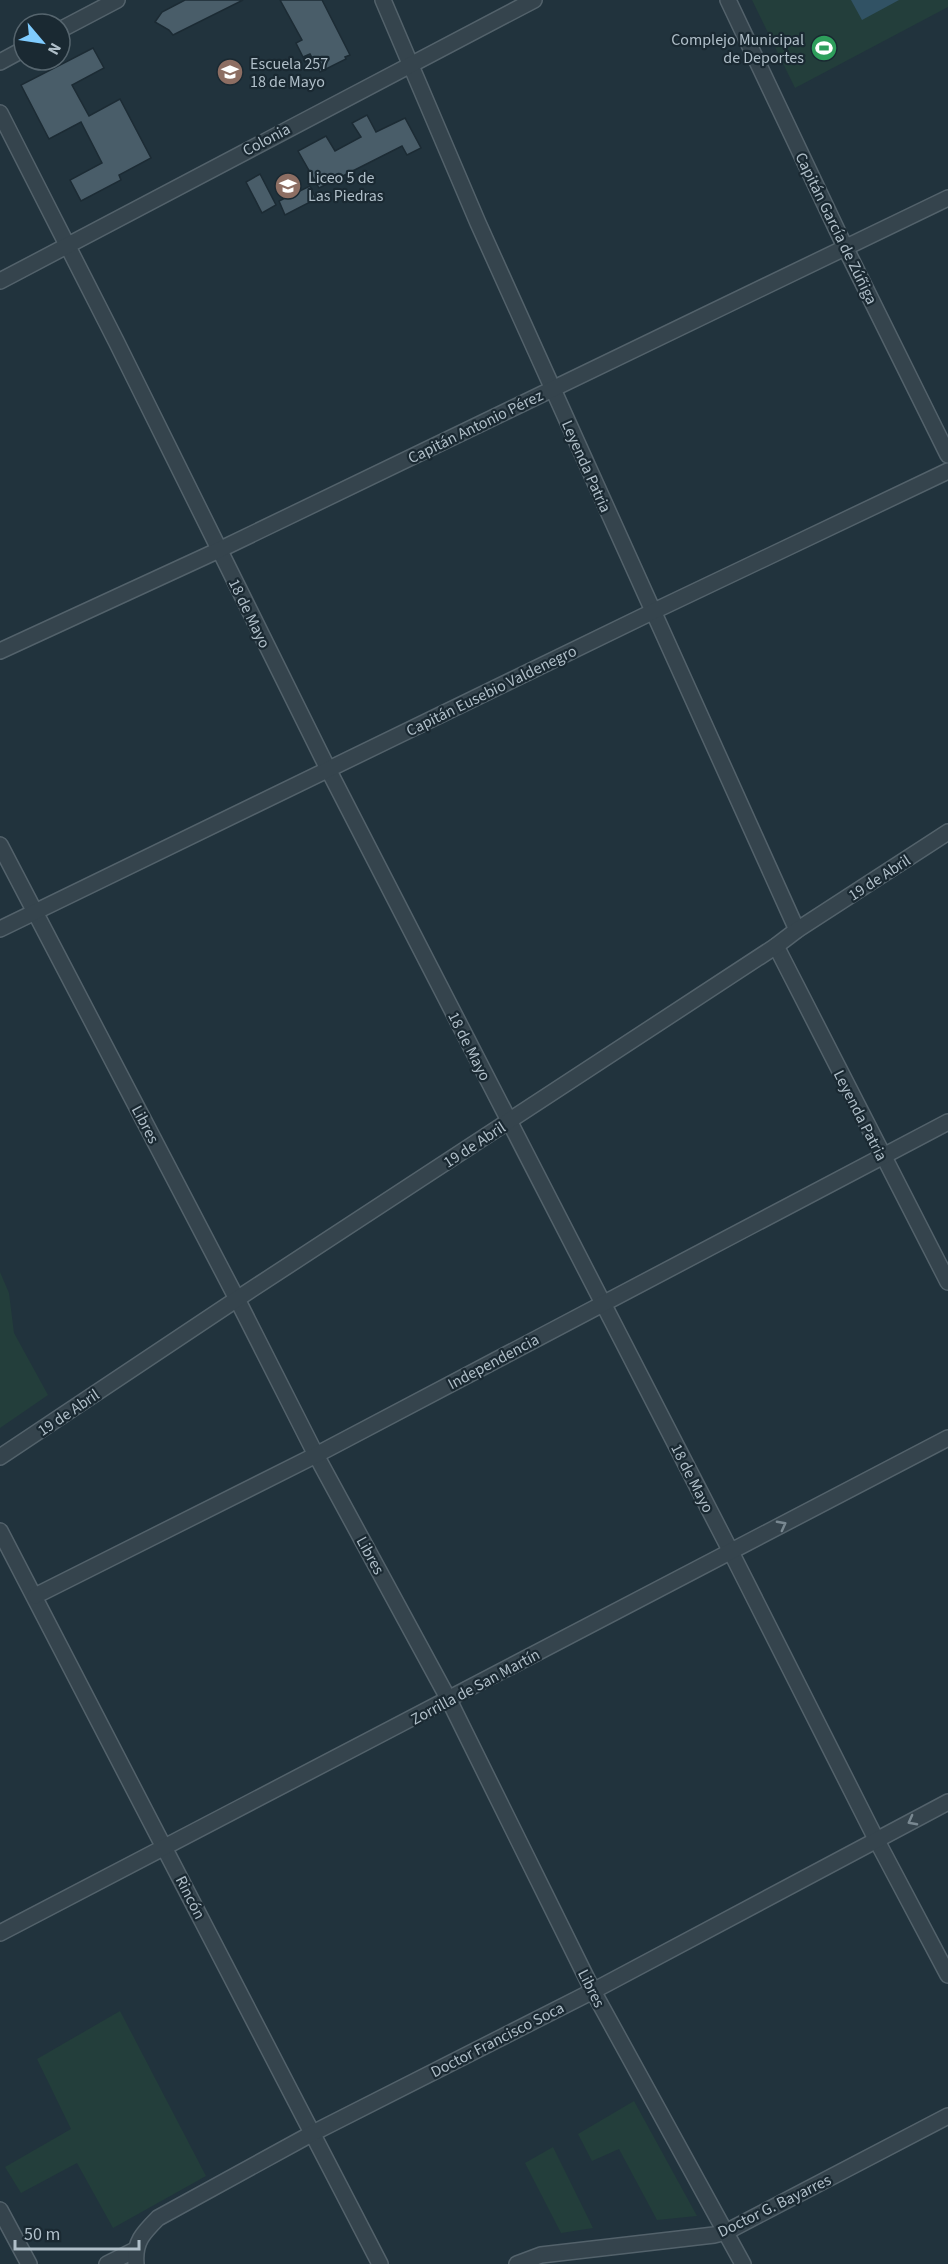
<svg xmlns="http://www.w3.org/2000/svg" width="948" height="2264" font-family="'Source Sans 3',sans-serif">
<rect width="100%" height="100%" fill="#21333d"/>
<g fill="#233e3b">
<path d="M752 0H948V7L795 88Z"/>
<path d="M0 1272 9 1293 14 1333 48 1395 0 1428Z"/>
<path d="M120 2011 206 2176 113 2228 77 2163 21 2193 5 2167 71 2129 37 2059Z"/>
<path d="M634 2101 697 2216 657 2220 619 2149 592 2161 578 2134Z"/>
<path d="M553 2147 593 2228 561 2233 525 2163Z"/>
</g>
<path fill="#315264" d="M851 0H899L862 20Z"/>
<g fill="#495d69" stroke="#1c2b34" stroke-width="1.5">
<path d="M185 0H243L173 35 169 30 155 22 162 12Z"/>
<path d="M280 0H322L350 55 345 57 346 59 320 72 310 54 303 57 296 43 302 40Z"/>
<path d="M93 48 104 68 72 85 89 116 120 99 151 158 119 175 121 180 81 201 70 180 102 163 81 122 49 139 21 85Z"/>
<path d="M367 115 376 132 405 118 421 148 407 155 402 146 319 188 298 151 326 136 335 151 361 137 352 123Z"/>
<path d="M260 174 276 205 262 213 246 182Z"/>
<path d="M310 186 316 199 285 215 279 201Z"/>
</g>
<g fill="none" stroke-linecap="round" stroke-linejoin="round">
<defs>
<g id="street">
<path d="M383 0 478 223 797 930"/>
<path d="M728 0 845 247 948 455"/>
<path d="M60 30 117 0"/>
<path d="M0 62 24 49"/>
<path d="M0 113 116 341 328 769 731 1552 876 1839 948 1975"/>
<path d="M0 281 534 0"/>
<path d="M0 651 219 550 948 198"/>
<path d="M0 845 237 1299 316 1455 449 1700 593 1991 743 2264"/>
<path d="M0 929 652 612 948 471"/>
<path d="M776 946 948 1282"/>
<path d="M0 1457 237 1299 776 946 797 930 948 832"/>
<path d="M0 1531 380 2264"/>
<path d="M35 1596 316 1455 948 1122"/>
<path d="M0 1933 948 1438"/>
<path d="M0 2210 29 2264"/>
<path d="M107 2264 135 2250"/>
<path d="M136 2264C134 2242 143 2233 158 2218L313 2133 593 1991 948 1802"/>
<path d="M517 2264 541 2255 714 2235 726 2232 948 2116"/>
</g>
</defs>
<use href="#street" stroke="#53626b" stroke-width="18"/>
<use href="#street" stroke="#35444d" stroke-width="15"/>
</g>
<defs><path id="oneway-chevron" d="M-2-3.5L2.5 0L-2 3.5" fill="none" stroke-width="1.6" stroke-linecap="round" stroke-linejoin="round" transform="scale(1.5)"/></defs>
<g stroke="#798891">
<use href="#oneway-chevron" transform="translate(782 1525) rotate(-28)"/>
<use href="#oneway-chevron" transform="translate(912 1821) rotate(152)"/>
</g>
<defs>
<symbol id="stadium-disc" viewBox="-11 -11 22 22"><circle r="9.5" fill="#2e9e5b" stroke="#1a2932"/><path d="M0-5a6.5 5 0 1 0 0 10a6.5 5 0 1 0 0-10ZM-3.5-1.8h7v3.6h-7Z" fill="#fff"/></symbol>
<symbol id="school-disc" viewBox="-11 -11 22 22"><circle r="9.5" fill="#8d6e63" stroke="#1a2932"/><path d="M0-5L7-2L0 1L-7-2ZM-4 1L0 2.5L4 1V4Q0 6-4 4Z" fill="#fff"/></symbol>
</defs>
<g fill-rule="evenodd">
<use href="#stadium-disc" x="809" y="33" width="30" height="30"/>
<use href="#school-disc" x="215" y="57" width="30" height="30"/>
<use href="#school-disc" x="273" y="171" width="30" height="30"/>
</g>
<g text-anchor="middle" stroke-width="4.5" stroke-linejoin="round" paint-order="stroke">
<g font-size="16" fill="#b0bfc9" stroke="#1a2932" text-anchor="start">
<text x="804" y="45" text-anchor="end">Complejo Municipal<tspan x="804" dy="18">de Deportes</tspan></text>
<text x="250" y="69">Escuela 257<tspan x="250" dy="18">18 de Mayo</tspan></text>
<text x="308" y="183">Liceo 5 de<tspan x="308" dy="18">Las Piedras</tspan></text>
</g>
<g font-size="16" fill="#b0bfc9" stroke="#1a2932">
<text transform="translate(266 139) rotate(-28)" y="6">Colonia</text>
<text transform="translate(837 228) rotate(64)" y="6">Capitán García de Zúñiga</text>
<text transform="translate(475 426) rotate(-26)" y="6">Capitán Antonio Pérez</text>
<text transform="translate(587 466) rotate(66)" y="6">Leyenda Patria</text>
<text transform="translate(250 613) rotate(64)" y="6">18 de Mayo</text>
<text transform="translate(491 690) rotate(-26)" y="6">Capitán Eusebio Valdenegro</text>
<text transform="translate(879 877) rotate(-33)" y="6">19 de Abril</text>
<text transform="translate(470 1046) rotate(63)" y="6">18 de Mayo</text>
<text transform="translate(861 1115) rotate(63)" y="6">Leyenda Patria</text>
<text transform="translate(146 1124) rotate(62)" y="6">Libres</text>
<text transform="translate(474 1144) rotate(-33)" y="6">19 de Abril</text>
<text transform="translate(493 1361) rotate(-28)" y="6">Independencia</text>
<text transform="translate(68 1412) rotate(-34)" y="6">19 de Abril</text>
<text transform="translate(693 1478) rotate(63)" y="6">18 de Mayo</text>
<text transform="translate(371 1555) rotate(61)" y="6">Libres</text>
<text transform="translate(475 1686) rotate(-28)" y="6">Zorrilla de San Martín</text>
<text transform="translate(191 1897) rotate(63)" y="6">Rincón</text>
<text transform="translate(592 1988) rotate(63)" y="6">Libres</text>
<text transform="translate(497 2039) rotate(-27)" y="6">Doctor Francisco Soca</text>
<text transform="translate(774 2205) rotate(-26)" y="6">Doctor G. Bayarres</text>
</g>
</g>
<g transform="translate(42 42) rotate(119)"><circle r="28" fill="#1a2932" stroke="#56656e" stroke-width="1.5"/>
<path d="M0-4.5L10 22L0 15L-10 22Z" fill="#7fccff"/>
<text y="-9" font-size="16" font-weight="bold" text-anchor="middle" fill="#b0bfc9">N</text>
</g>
<path d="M15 2240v9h124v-9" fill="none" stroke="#b0bfc9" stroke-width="3"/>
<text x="24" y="2240" font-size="18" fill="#b0bfc9" stroke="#1a2932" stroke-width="4.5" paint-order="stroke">50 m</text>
</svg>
